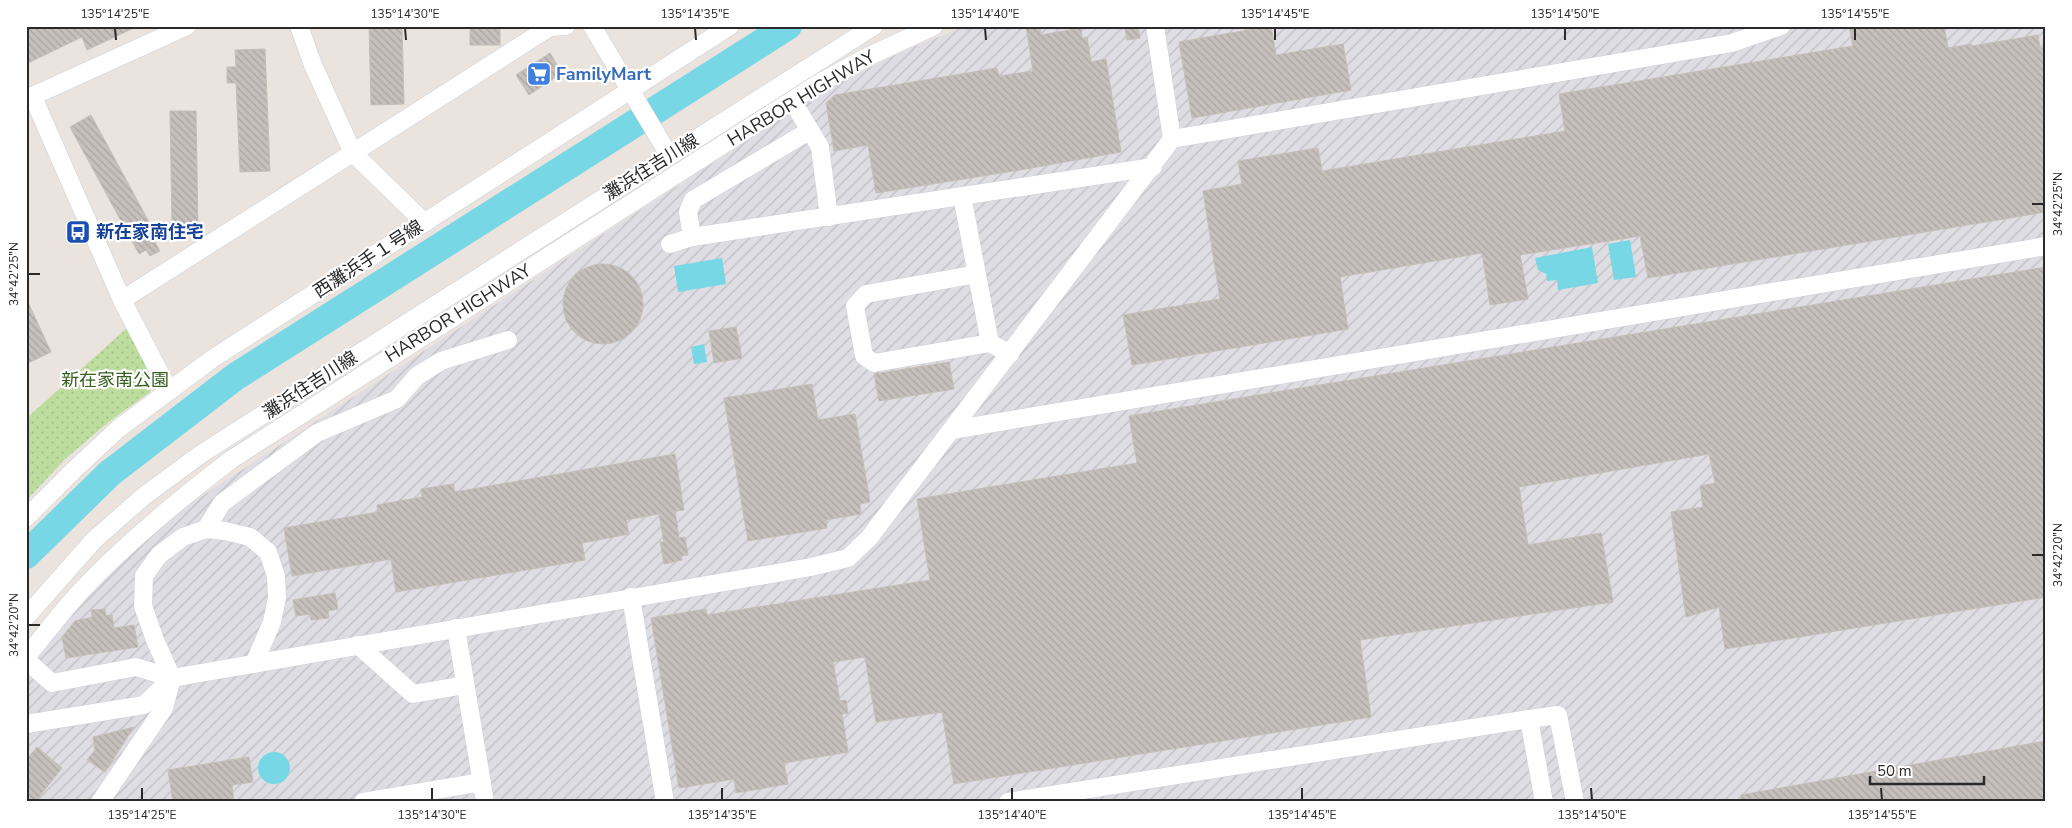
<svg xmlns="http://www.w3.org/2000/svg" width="2072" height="828" font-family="'Nunito Sans','Noto Sans JP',sans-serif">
<defs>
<pattern id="industrial-furrows" width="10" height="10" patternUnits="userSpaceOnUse" patternTransform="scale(1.25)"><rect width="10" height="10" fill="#dedde3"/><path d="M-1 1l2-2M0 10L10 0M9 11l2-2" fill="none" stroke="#bfbec3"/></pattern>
<pattern id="grass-dots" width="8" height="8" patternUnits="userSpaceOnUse" patternTransform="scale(1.25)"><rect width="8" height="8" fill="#bcdd9d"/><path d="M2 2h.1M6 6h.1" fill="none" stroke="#a2be87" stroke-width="1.8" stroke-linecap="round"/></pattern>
<pattern id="building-back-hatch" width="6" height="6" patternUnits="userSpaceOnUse" patternTransform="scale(1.25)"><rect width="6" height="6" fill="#c6c0bc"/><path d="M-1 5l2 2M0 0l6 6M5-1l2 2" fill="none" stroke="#aaa5a2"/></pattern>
</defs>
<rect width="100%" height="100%" fill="#ebe3dd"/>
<path fill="url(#industrial-furrows)" d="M966 26H2046V802H26V670L124 555 188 505 829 87 908 49Z"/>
<path fill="url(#grass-dots)" d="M127 328 153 378 150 392 110 421 65 459 26 501V412L29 416Z"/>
<g fill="#77d7e5">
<path d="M1630 240 1636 277 1614 280 1608 244Z"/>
<path d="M1592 247 1598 283 1558 290 1557 280 1547 281 1546 274 1538 270 1535 258Z"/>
<path d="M722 258 726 284 678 292 674 266Z"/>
<path d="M704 344 707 362 694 364 691 347Z"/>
<circle cx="274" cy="768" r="16"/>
</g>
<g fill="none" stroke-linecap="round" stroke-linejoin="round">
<path stroke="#77d7e5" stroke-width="28" d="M26 555 110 473 235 377 788 26"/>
</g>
<g fill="url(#building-back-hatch)" stroke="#c6beb6">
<path d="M26 26H138L87 50 82 37 26 64Z"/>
<path d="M369 26H402L404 104 371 105Z"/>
<rect x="470" y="26" width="30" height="19"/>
<path d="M1026 26H1040L1041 35 1081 28 1082 38 1087 37 1091 62 1106 59 1121 152 1014 171 876 193 868 145 834 151 826 103 835 95 997 68 999 76 1033 71Z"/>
<path d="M1138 26 1140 38 1127 40 1125 28Z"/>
<path d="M1271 26 1276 55 1343 44 1351 90 1192 118 1179 42Z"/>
<path d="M1857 26H1944L1948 48 1972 44V46L2038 35 2040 48 2046 47V212L1648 278 1640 236 1520 255 1528 299 1490 305 1482 253 1340 277 1348 329 1132 365 1123 315 1220 299 1203 191 1242 184 1238 161 1318 148 1322 171 1565 131 1559 94 1853 46 1849 27Z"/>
<path d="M265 49 270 171 240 172 236 83H227V67H236L235 50Z"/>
<path d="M550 53 562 73 529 95 516 75Z"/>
<path d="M170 111H196L198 227 181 228V240L152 237 160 251 150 256 146 250 139 254 70 127 91 115 156 235 172 226Z"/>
<circle cx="603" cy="304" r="40"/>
<path d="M2046 267V597L1725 649 1719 607 1686 617 1671 512 1703 507 1700 486 1715 483 1709 454 1519 487 1528 545 1601 533 1613 602 1360 640 1371 717 954 784 942 712 876 722 865 657 833 662 840 701 846 700 848 713 842 714 848 752 784 763 788 784 736 793 734 779 679 788 651 618 706 609 707 615 930 580 917 499 1137 463 1129 416Z"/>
<path d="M26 298 51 352 26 364Z"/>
<path d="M736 327 742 358 714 363 709 331Z"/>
<path d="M949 362 954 389 879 401 874 374Z"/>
<path d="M812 384 818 420 855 414 870 502 860 504 861 514 826 520 827 528 748 541 724 398Z"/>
<path d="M675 454 684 510 675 511 679 538 685 537 688 555 681 556 682 560 664 564 660 542H664L659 514 626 520 629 534 582 543 585 560 396 592 391 559 292 576 284 528 378 512 377 505 422 497 421 489 453 484 455 492Z"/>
<path d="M335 593 338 609 328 611 329 618 311 620 310 614 296 616 293 600Z"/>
<path d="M105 609 106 616 112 615 114 628 134 625 138 647 66 658 62 637 75 621 92 617 91 610Z"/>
<path d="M134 727 105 772 87 760 95 750 93 737Z"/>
<path d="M2046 741V802H1741V795Z"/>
<path d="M37 747 62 768 35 802H26V760Z"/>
<path d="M249 757 253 782 232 785 234 802H173L168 770Z"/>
</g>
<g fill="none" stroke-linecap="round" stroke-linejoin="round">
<defs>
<g id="minor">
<path d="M299 26 313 65 353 153 425 223"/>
<path d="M592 26 669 155"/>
<path d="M33 97 122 300 169 391"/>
<path d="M26 99 187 26"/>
<path d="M799 112 820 147 829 217"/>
<path d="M1172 139 1732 43 1781 26"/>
<path d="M962 196 990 343"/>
<path d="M692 237 688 212 693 200 809 131"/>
<path d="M670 244 692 237 1153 167"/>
<path d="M977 274 866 294 855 306 864 356 874 363 990 343 1010 354"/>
<path d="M122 300 550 27 566 26"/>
<path d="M952 430 2046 246"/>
<path d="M26 518 75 469 118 429 212 359 730 26"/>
<path d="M206 529 222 503 317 433 397 399 417 376 441 361 508 340"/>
<path d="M631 597 665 802"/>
<path d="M26 617 94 540 144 496 201 454 874 26"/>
<path d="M456 628 485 802"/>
<path d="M358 645 413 694 465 685"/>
<path d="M26 657C44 636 61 612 80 592 126 543 178 500 232 459L816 85 865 58 934 26"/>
<path d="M26 660 52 683 136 667 172 678 811 567 848 558 869 538 1172 139 1155 26"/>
<path d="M1529 719 1558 715 1575 802"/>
<path d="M26 724 144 705 172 678"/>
<path d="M100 802 164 708 172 678 155 640 143 606 144 576 159 555 183 537 206 529 225 531 250 537 268 552 276 576 277 598 272 622 254 664"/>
<path d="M363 802 482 782"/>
<path d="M1008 802 1529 719 1544 802"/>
</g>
</defs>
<use href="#minor" stroke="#cbd0da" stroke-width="19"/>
<use href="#minor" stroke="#fff" stroke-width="18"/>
</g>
<path fill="none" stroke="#2a2a2a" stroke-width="2" d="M115 28 116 40M405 28 406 40M695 28 696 40M985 28 986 40M1275 28V40M1565 28V40M1855 28V40M2032 204H2044M28 274H40M2032 555H2044M28 625H40M142 788V800M432 788V800M722 788V800M1012 788V800M1302 788V800M1591 788 1592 800M1881 788 1882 800"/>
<defs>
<symbol id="supermarket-square" viewBox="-11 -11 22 22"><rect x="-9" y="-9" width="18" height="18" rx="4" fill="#3f7fe0" stroke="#fff"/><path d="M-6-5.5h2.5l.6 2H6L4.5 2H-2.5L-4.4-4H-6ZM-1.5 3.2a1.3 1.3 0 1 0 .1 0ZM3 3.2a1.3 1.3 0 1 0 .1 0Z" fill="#fff"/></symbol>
<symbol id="bus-square" viewBox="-11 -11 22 22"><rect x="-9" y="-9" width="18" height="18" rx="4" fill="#1a4fb4" stroke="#fff"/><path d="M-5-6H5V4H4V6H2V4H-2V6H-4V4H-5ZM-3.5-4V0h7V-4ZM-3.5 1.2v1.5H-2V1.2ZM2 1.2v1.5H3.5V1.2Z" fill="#fff"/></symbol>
</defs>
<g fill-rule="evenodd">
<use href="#supermarket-square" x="525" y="60" width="28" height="28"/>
<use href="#bus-square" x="64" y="218" width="28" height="28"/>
</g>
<g text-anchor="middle" stroke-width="4.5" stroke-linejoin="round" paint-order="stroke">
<g font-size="18" font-weight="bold" fill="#366cbe" stroke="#fff" text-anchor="start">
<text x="556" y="80">FamilyMart</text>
</g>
<g font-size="18" fill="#2a2a2a" stroke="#fff">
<text transform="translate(801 98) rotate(-31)" y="6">HARBOR HIGHWAY</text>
<text transform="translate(651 167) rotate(-32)" y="6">灘浜住吉川線</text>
<text transform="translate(368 259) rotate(-33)" y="6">西灘浜手１号線</text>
<text transform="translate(458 313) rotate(-32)" y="6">HARBOR HIGHWAY</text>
<text transform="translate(310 385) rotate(-33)" y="6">灘浜住吉川線</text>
</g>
<g font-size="18" font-weight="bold" fill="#164399" stroke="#fff" text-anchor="start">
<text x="96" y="238">新在家南住宅</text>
</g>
<g font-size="18" fill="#366120" stroke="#fff">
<text x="115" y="386">新在家南公園</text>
</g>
</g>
<rect width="2072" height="828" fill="none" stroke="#ffffff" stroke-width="55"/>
<path d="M1870 776v8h114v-8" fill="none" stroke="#2a2a2a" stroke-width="2.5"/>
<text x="1877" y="776" font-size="15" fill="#2a2a2a" stroke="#ffffff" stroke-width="4" paint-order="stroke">50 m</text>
<rect x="28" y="28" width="2016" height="772" fill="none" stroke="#2a2a2a" stroke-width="2"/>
<g font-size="12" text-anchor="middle" fill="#2a2a2a">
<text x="115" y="18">135°14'25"E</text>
<text x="405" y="18">135°14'30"E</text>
<text x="695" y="18">135°14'35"E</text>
<text x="985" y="18">135°14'40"E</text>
<text x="1275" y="18">135°14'45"E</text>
<text x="1565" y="18">135°14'50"E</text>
<text x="1855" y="18">135°14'55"E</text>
<text transform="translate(2058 204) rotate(-90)" y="4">34°42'25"N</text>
<text transform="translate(14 274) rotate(-90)" y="4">34°42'25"N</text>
<text transform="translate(2058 555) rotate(-90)" y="4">34°42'20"N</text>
<text transform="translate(14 625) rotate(-90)" y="4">34°42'20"N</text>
<text x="142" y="819">135°14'25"E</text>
<text x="432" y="819">135°14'30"E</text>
<text x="722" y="819">135°14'35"E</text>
<text x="1012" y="819">135°14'40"E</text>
<text x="1302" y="819">135°14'45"E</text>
<text x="1592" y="819">135°14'50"E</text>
<text x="1882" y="819">135°14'55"E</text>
</g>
</svg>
